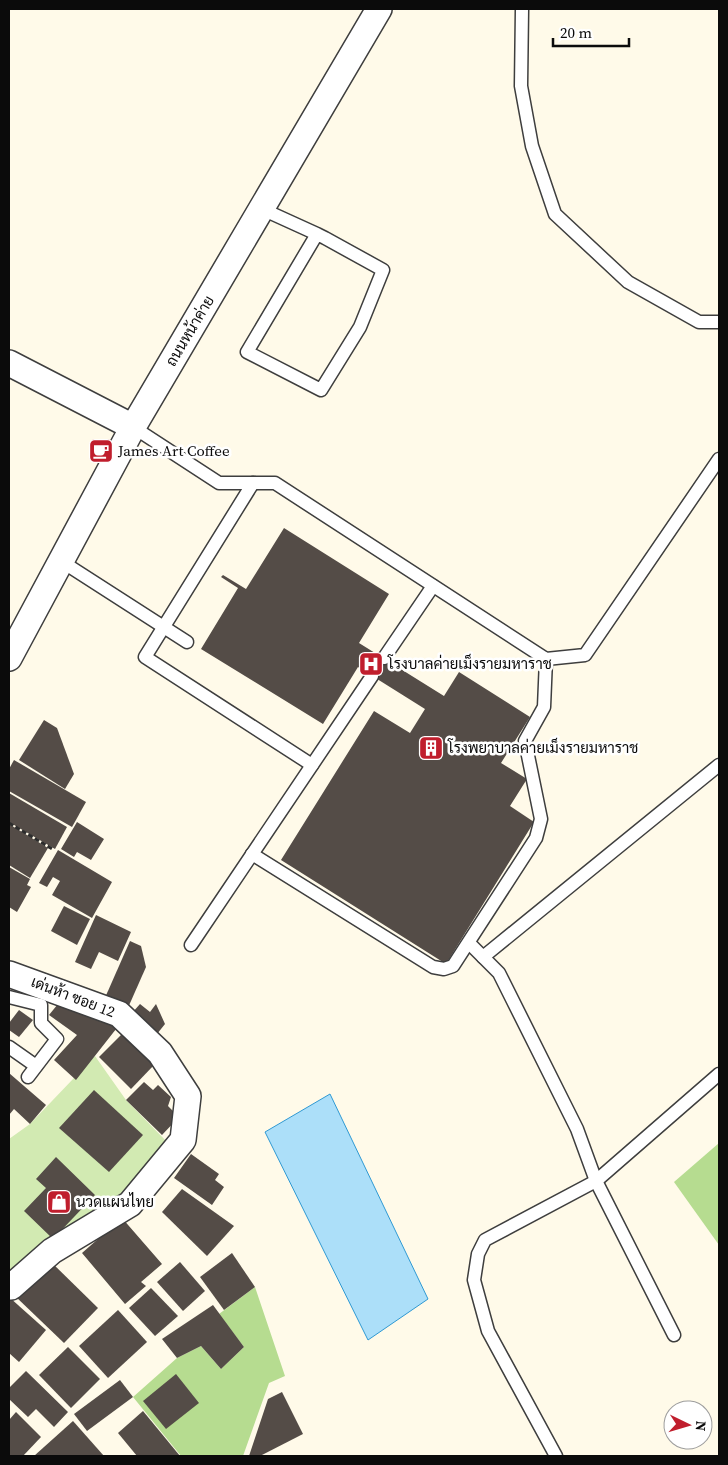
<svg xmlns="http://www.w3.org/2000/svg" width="728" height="1465" font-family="'Source Serif 4',Sarabun,serif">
<rect width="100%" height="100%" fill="#fffae9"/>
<path fill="#d2eab2" d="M95 1056 126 1100 169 1144 116 1203 9 1284V1139L30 1124Z"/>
<g fill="#b6dc90">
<path d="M719 1143V1245L674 1182Z"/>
<path d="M255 1287 285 1376 269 1383 243 1456H181L133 1397 177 1358 201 1346 221 1369 244 1347 219 1314Z"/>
</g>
<path fill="#acdff9" stroke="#2f99d3" d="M330 1094 428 1299 368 1340 265 1132Z"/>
<g fill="#544c47">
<path d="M284 528 389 594 359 643 444 696 459 672 530 717 501 763 527 779 510 806 534 822 446 964 281 860 374 711 410 733 425 709 358 667 323 724 201 649 238 588 221 577 223 575 246 589Z"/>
<path d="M44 720 57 728 74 774 65 789 19 760Z"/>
<path d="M14 760 86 802 72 827 9 791V769Z"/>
<path d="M9 793 67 827 55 849 9 822Z"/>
<path d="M77 822 104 839 91 860 77 852 74 857 61 849Z"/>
<path d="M9 824 48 848 30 878 9 865Z"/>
<path d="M58 850 112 882 92 918 52 895 60 881 53 877 47 887 39 883Z"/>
<path d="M9 867 30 879 27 885 31 887 17 912 9 907Z"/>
<path d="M64 906 90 919 77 945 51 931Z"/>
<path d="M96 915 131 932 118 961 99 952 91 969 75 962Z"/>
<path d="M130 941 141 946 146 967 127 1010 104 1000Z"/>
<path d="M62 999 120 1024 76 1080 54 1060 77 1035 49 1015Z"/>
<path d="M140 1004 150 1012 156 1004 165 1024 157 1034 132 1013Z"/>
<path d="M19 1010 33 1020 19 1037 9 1030V1023Z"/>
<path d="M124 1032 155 1064 131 1089 99 1057Z"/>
<path d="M9 1073 46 1105 30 1124 14 1109 9 1115Z"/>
<path d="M144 1082 153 1090 158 1085 171 1097 168 1106 179 1117 162 1135 126 1100Z"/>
<path d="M94 1090 143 1135 109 1172 59 1128Z"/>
<path d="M191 1154 219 1174 215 1180 224 1187 212 1205 174 1178Z"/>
<path d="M56 1157 95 1195 53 1239 24 1211 46 1188 36 1179Z"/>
<path d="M182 1189 234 1226 207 1256 162 1212Z"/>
<path d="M122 1218 162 1264 141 1282 146 1286 125 1304 82 1253Z"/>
<path d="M232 1253 255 1287 224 1310 200 1277Z"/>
<path d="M49 1260 98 1308 64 1343 15 1296Z"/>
<path d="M180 1262 205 1291 183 1311 157 1282Z"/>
<path d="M151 1288 178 1316 155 1336 129 1308Z"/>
<path d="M9 1297 46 1330 19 1362 9 1353Z"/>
<path d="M213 1305 244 1347 221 1369 201 1346 177 1358 162 1339Z"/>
<path d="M118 1310 147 1342 108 1378 79 1346Z"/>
<path d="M68 1347 100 1379 71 1408 39 1375Z"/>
<path d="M26 1371 68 1412 54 1427 36 1409 28 1417 9 1399V1388Z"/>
<path d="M176 1374 199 1403 166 1429 143 1401Z"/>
<path d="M120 1380 133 1397 87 1431 74 1414Z"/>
<path d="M282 1392 303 1434 260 1456H249L268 1399Z"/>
<path d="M143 1411 180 1456H137L118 1433Z"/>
<path d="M16 1412 41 1437 23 1456H9V1420Z"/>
<path d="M73 1421 104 1456H34Z"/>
</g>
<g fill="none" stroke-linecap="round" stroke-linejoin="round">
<defs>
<g id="lane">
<path d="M522 9 521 86 532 146 555 214 628 282 699 322H719"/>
<path d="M262 209 317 234 325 238 383 270 360 327 321 390 247 352 317 234"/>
<path d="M133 427 219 483H275L546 659 585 655 719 459"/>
<path d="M253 483 145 657 312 765"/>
<path d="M61 561 187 642"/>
<path d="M384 658 433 586"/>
<path d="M252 854 433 967 444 969 453 966 536 838 541 819 525 741 544 707 546 659"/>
<path d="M470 944 499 973 577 1129 596 1181 674 1335"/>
<path d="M191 945 372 676"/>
<path d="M483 957 719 765"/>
<path d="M9 997 41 1005V1023L57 1039 28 1077"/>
<path d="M9 1047 36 1066"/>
<path d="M556 1456 488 1331 474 1280 478 1254 485 1240 596 1181 719 1074"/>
</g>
<g id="street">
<path d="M9 363 133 427"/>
<path d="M9 658 133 427 379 9"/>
<path d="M9 974 119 1014 160 1053 188 1096 183 1140 130 1204 52 1251 11 1287"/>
</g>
</defs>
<use href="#lane" stroke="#3e3e3e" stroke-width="15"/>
<use href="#street" stroke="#3e3e3e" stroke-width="28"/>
<path stroke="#2d2d2d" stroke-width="3" stroke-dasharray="5 2.5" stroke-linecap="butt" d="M9 823 54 850"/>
<use href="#lane" stroke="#fff" stroke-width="12"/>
<use href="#street" stroke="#fff" stroke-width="25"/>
</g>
<defs>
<symbol id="cafe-square" viewBox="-11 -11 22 22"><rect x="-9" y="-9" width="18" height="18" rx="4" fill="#c01e2d" stroke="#fff"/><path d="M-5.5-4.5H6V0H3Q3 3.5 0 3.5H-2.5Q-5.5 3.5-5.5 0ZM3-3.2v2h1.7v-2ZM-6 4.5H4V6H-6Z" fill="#fff"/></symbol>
<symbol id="hospital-square" viewBox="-11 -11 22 22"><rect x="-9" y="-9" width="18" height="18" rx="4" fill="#c01e2d" stroke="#fff"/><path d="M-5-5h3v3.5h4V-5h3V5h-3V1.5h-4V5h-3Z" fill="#fff"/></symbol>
<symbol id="building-square" viewBox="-11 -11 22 22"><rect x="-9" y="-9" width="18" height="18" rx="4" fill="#c01e2d" stroke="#fff"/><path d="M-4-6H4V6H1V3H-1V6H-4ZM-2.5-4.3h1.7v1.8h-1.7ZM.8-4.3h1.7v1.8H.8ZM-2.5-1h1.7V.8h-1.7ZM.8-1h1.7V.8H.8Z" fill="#fff"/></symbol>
<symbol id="shop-square" viewBox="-11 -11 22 22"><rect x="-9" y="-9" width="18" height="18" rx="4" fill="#c01e2d" stroke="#fff"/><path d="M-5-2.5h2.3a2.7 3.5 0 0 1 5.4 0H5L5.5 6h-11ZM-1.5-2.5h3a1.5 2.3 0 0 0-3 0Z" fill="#fff"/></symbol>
</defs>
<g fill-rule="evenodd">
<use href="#cafe-square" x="87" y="437" width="28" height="28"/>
<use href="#hospital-square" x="357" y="650" width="28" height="28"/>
<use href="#building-square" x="417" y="734" width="28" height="28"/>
<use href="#shop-square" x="45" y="1188" width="28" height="28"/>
</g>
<g text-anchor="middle" stroke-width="5" stroke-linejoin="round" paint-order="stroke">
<g font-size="15" fill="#0b0b0b" stroke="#fff">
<text transform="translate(190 331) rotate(-59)" y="5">ถนนหน้าค่าย</text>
<text transform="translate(73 997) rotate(21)" y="5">เด่นห้า ซอย 12</text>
</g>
<g font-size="15" fill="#0b0b0b" stroke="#fff" text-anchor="start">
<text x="118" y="456">James Art Coffee</text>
<text x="388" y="669">โรงบาลค่ายเม็งรายมหาราช</text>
<text x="448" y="753">โรงพยาบาลค่ายเม็งรายมหาราช</text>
<text x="76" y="1207">นวดแผนไทย</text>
</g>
</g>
<rect width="728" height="1465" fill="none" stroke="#0b0b0b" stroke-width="20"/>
<g transform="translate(688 1425) rotate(95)"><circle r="24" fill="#ffffff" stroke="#9d9d9d"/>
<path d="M0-4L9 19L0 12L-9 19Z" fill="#c01e2d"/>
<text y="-8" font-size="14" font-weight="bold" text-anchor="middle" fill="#0b0b0b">N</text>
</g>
<path d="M553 38v8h76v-8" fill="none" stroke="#0b0b0b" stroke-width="2.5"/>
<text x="560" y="38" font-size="15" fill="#0b0b0b" stroke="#ffffff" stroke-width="4" paint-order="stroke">20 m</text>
</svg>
